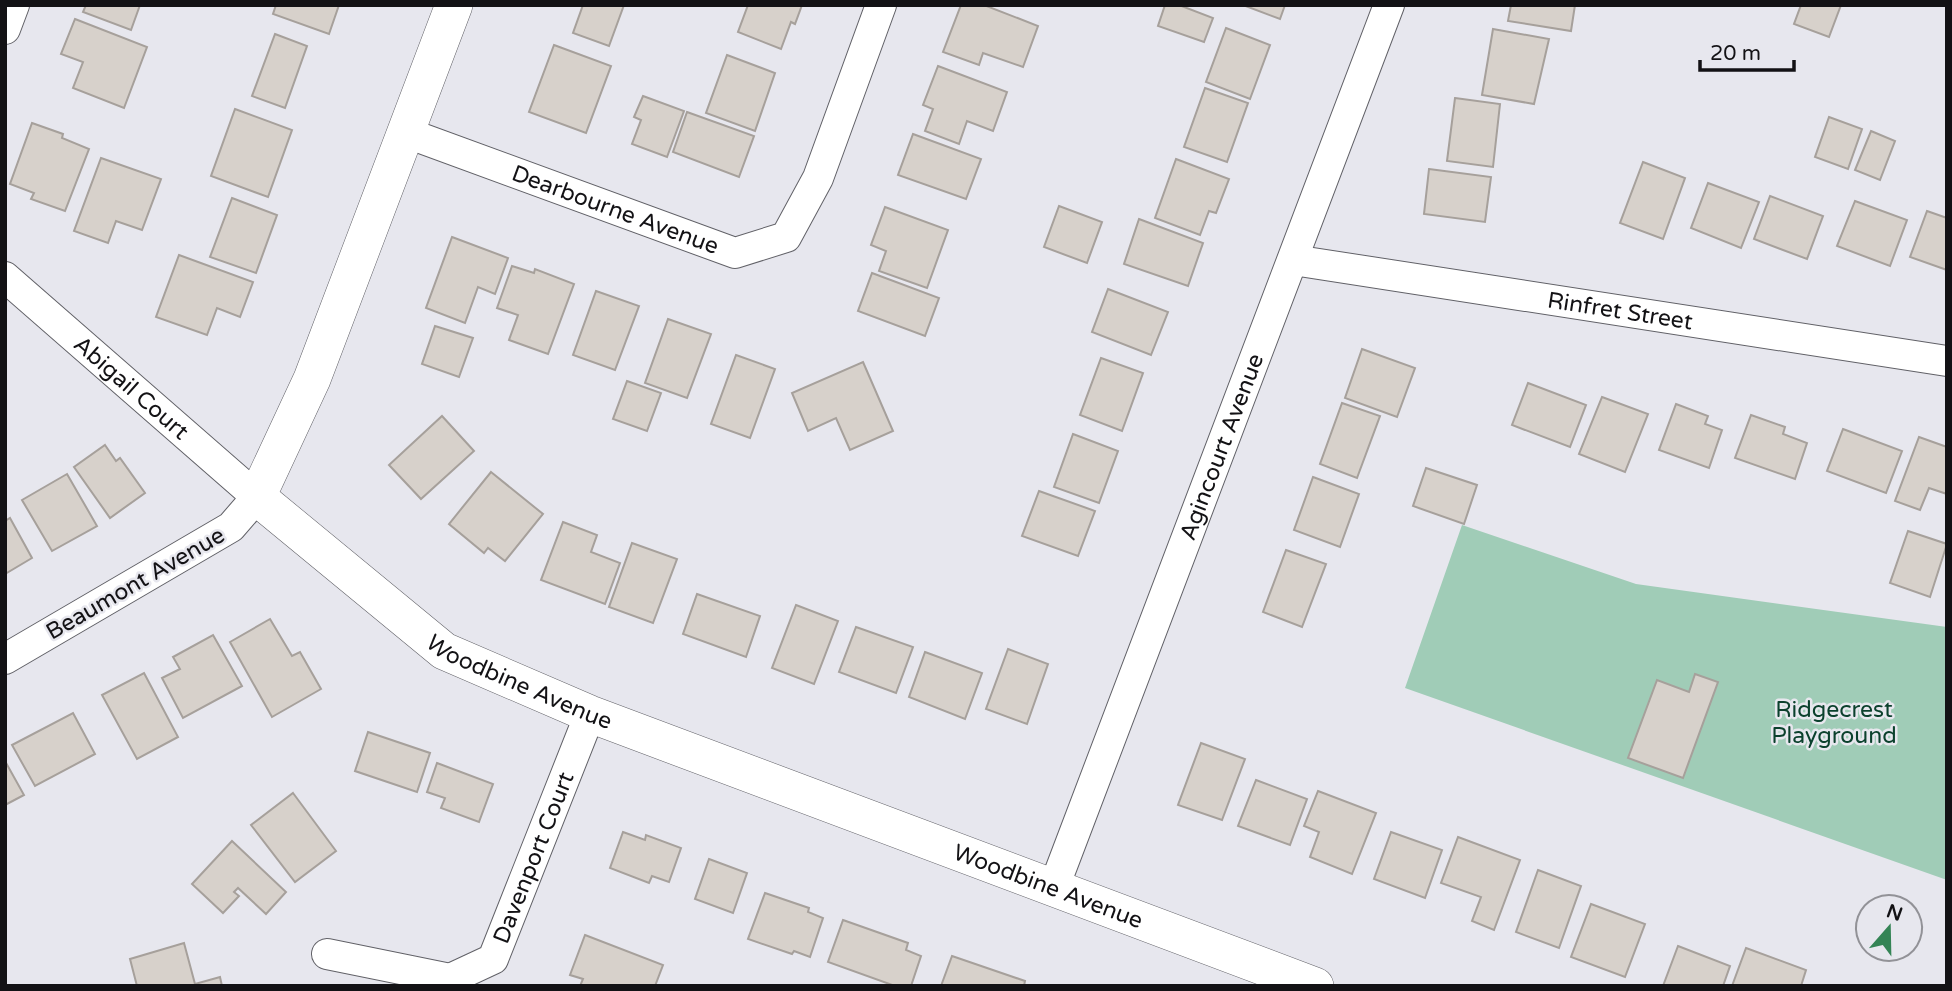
<svg xmlns="http://www.w3.org/2000/svg" width="1952" height="991" font-family="'Varela Round',sans-serif">
<rect width="100%" height="100%" fill="#e7e7ee"/>
<path fill="#a0ccb7" d="M1462 525 1636 584 1947 627V880L1405 688Z"/>
<g fill="#d7d1cb" stroke="#a6a09b" stroke-width="2">
<path d="M86 5H140L131 30 83 12Z"/>
<path d="M276 5H339L329 34 273 14Z"/>
<path d="M583 5H624L609 46 573 33Z"/>
<path d="M748 5H802L795 24 791 22 781 49 738 32Z"/>
<path d="M961 5H984L1038 26 1023 67 983 53 979 65 943 52Z"/>
<path d="M1165 5H1179L1213 18 1204 42 1158 26Z"/>
<path d="M1243 5H1285L1280 19Z"/>
<path d="M1511 5H1575L1571 31 1508 21Z"/>
<path d="M1801 5H1841L1829 37 1794 24Z"/>
<path d="M75 19 147 47 124 108 73 88 83 62 61 54Z"/>
<path d="M1226 28 1270 45 1250 99 1206 82Z"/>
<path d="M1493 29 1549 39 1534 104 1482 95Z"/>
<path d="M275 34 307 46 285 108 252 96Z"/>
<path d="M554 45 611 66 586 133 529 112Z"/>
<path d="M727 55 775 73 755 131 706 113Z"/>
<path d="M938 66 1007 92 993 131 967 121 959 144 925 131 933 109 923 105Z"/>
<path d="M1205 88 1248 103 1227 162 1184 147Z"/>
<path d="M643 96 684 111 667 157 632 144 641 120 634 117Z"/>
<path d="M1455 98 1500 104 1493 167 1447 161Z"/>
<path d="M235 109 292 130 268 197 211 176Z"/>
<path d="M687 112 754 136 739 177 673 152Z"/>
<path d="M1829 117 1862 129 1848 169 1815 157Z"/>
<path d="M32 123 63 134 62 138 89 149 65 211 31 199 34 193 10 184Z"/>
<path d="M1871 131 1895 141 1880 180 1855 170Z"/>
<path d="M913 134 981 159 966 199 898 175Z"/>
<path d="M101 158 161 179 142 230 116 221 108 243 74 231Z"/>
<path d="M1176 159 1229 179 1216 213 1209 211 1200 235 1155 218Z"/>
<path d="M1643 162 1685 178 1663 239 1620 223Z"/>
<path d="M1429 169 1491 177 1485 222 1424 214Z"/>
<path d="M1708 183 1759 202 1741 248 1691 228Z"/>
<path d="M1770 196 1823 216 1807 259 1754 239Z"/>
<path d="M232 198 277 215 256 273 210 257Z"/>
<path d="M1855 201 1907 220 1890 266 1837 246Z"/>
<path d="M1059 206 1102 222 1087 263 1044 247Z"/>
<path d="M885 207 948 230 927 288 879 271 886 251 871 245Z"/>
<path d="M1927 211 1947 218V270L1910 257Z"/>
<path d="M1139 219 1203 243 1188 286 1124 264Z"/>
<path d="M452 237 508 258 495 294 478 287 465 323 426 308Z"/>
<path d="M179 255 253 282 240 317 217 308 207 335 156 317Z"/>
<path d="M512 266 534 273 535 269 574 284 548 354 509 340 518 315 497 308Z"/>
<path d="M872 273 939 298 925 336 858 311Z"/>
<path d="M1108 289 1168 312 1151 355 1092 332Z"/>
<path d="M596 291 639 306 615 370 573 355Z"/>
<path d="M668 319 711 334 687 398 645 383Z"/>
<path d="M435 326 473 338 459 377 422 364Z"/>
<path d="M1362 349 1415 368 1397 417 1345 398Z"/>
<path d="M736 355 775 369 750 438 711 424Z"/>
<path d="M1101 358 1143 373 1122 431 1080 415Z"/>
<path d="M863 362 893 431 850 450 836 418 808 431 792 393Z"/>
<path d="M627 381 661 393 647 431 613 419Z"/>
<path d="M1528 383 1586 405 1570 447 1512 425Z"/>
<path d="M1602 397 1648 414 1625 472 1579 454Z"/>
<path d="M1342 403 1380 416 1357 478 1320 464Z"/>
<path d="M1676 404 1708 416 1705 424 1722 430 1709 468 1659 450Z"/>
<path d="M1751 415 1785 427 1783 434 1807 443 1795 479 1735 458Z"/>
<path d="M442 416 474 451 421 499 389 465Z"/>
<path d="M1843 429 1902 451 1886 493 1827 471Z"/>
<path d="M1073 434 1118 451 1099 503 1054 487Z"/>
<path d="M1919 437 1947 447V494L1929 488 1920 510 1895 501Z"/>
<path d="M105 445 116 461 120 458 145 493 110 518 74 467Z"/>
<path d="M1426 468 1477 485 1464 524 1413 506Z"/>
<path d="M491 472 543 514 505 561 488 548 484 553 449 524Z"/>
<path d="M67 474 97 526 52 551 22 500Z"/>
<path d="M1313 477 1359 494 1340 547 1294 530Z"/>
<path d="M1039 491 1095 511 1078 556 1022 536Z"/>
<path d="M10 518 32 558 5 574V521Z"/>
<path d="M563 522 597 535 591 552 620 563 605 604 541 580Z"/>
<path d="M1908 531 1947 544 1930 597 1890 583Z"/>
<path d="M632 543 677 559 653 623 609 607Z"/>
<path d="M1286 550 1326 564 1302 627 1263 612Z"/>
<path d="M697 594 760 616 746 657 683 634Z"/>
<path d="M796 605 838 621 814 684 772 668Z"/>
<path d="M270 619 292 656 300 652 321 689 272 717 230 642Z"/>
<path d="M856 627 913 647 896 693 839 672Z"/>
<path d="M213 635 242 686 183 718 162 678 180 669 173 657Z"/>
<path d="M1008 649 1048 664 1027 724 986 709Z"/>
<path d="M925 652 982 673 965 719 909 697Z"/>
<path d="M144 673 178 737 137 759 102 695Z"/>
<path d="M1695 674 1718 682 1683 778 1628 758 1657 680 1689 692Z"/>
<path d="M73 713 95 754 35 786 12 745Z"/>
<path d="M368 732 430 753 417 792 355 771Z"/>
<path d="M1201 743 1245 759 1222 820 1178 805Z"/>
<path d="M5 761 24 795 5 805Z"/>
<path d="M437 763 493 784 479 822 441 808 445 798 427 792Z"/>
<path d="M1256 780 1307 799 1290 845 1238 826Z"/>
<path d="M1318 791 1376 813 1352 874 1310 857 1319 832 1304 826Z"/>
<path d="M293 793 336 851 295 882 251 825Z"/>
<path d="M623 832 645 840 646 835 681 848 669 882 652 876 649 883 610 868Z"/>
<path d="M1391 832 1442 850 1425 898 1374 879Z"/>
<path d="M1458 837 1520 860 1494 930 1472 921 1481 897 1441 883Z"/>
<path d="M232 841 286 892 266 914 238 888 234 892 239 896 223 913 192 884Z"/>
<path d="M709 859 747 873 733 913 695 899Z"/>
<path d="M1538 870 1581 886 1559 948 1516 932Z"/>
<path d="M765 893 809 908 808 912 823 918 810 957 794 951 792 954 748 939Z"/>
<path d="M1591 904 1645 924 1625 977 1571 957Z"/>
<path d="M843 920 908 943 906 950 921 956 911 986H895L828 962Z"/>
<path d="M585 935 663 965 655 986H580L583 979 570 975Z"/>
<path d="M184 943 195 984 220 977 222 986H137L130 959Z"/>
<path d="M1678 946 1730 966 1723 986H1663Z"/>
<path d="M1746 948 1806 970 1801 986H1732Z"/>
<path d="M952 956 1025 981 1024 986H941Z"/>
</g>
<g fill="none" stroke-linecap="round" stroke-linejoin="round">
<defs>
<g id="minor">
<path d="M5 29 14 5"/>
<path id="s1" d="M407 133 735 253 786 237 818 178 881 5"/>
<path id="s2" d="M1293 260 1947 361"/>
<path id="s3" d="M5 277 257 497 231 527 5 659"/>
<path id="s4" d="M1054 887 1389 5"/>
<path id="s5" d="M327 954 450 979 493 959 590 714"/>
</g>
<g id="tertiary">
<path id="s6" d="M454 5 312 379 257 497 444 651 590 714 1315 986"/>
</g>
</defs>
<use href="#minor" stroke="#616167" stroke-width="32"/>
<use href="#tertiary" stroke="#616167" stroke-width="38"/>
<use href="#minor" stroke="#fff" stroke-width="30"/>
<use href="#tertiary" stroke="#fff" stroke-width="37"/>
</g>
<g text-anchor="middle" stroke-width="5" stroke-linejoin="round" paint-order="stroke">
<g font-size="23" fill="#131215" stroke="#e7e7ee">
<text dy="8" stroke="none"><textPath href="#s1" startOffset="222">Dearbourne Avenue</textPath></text>
<text dy="8" stroke="none"><textPath href="#s2" startOffset="331">Rinfret Street</textPath></text>
<text dy="8" stroke="none"><textPath href="#s3" startOffset="168">Abigail Court</textPath></text>
<text dy="8" stroke="none"><textPath href="#s4" startOffset="471">Agincourt Avenue</textPath></text>
<text transform="translate(135 583) rotate(-30)" y="8">Beaumont Avenue</text>
<text dy="8" stroke="none"><textPath href="#s6" startOffset="854">Woodbine Avenue</textPath></text>
<text dy="8" stroke="none"><textPath href="#s5" startOffset="282">Davenport Court</textPath></text>
<text dy="8" stroke="none"><textPath href="#s6" startOffset="1421">Woodbine Avenue</textPath></text>
</g>
<g font-size="23" fill="#0b412d" stroke="#e7e7ee">
<text x="1834" y="717">Ridgecrest<tspan x="1834" dy="26">Playground</tspan></text>
</g>
</g>
<rect width="1952" height="991" fill="none" stroke="#131215" stroke-width="14"/>
<g transform="translate(1889 928) rotate(20)"><circle r="33" fill="#e7e7ee" stroke="#929297" stroke-width="2"/>
<path d="M0-5L12 26L0 18L-12 26Z" fill="#348455"/>
<text y="-10" font-size="19" font-weight="bold" text-anchor="middle" fill="#131215">N</text>
</g>
<path d="M1700 60v10h94v-10" fill="none" stroke="#131215" stroke-width="3.5"/>
<text x="1710" y="60" font-size="21" fill="#131215" stroke="#e7e7ee" stroke-width="5" paint-order="stroke">20 m</text>
</svg>
